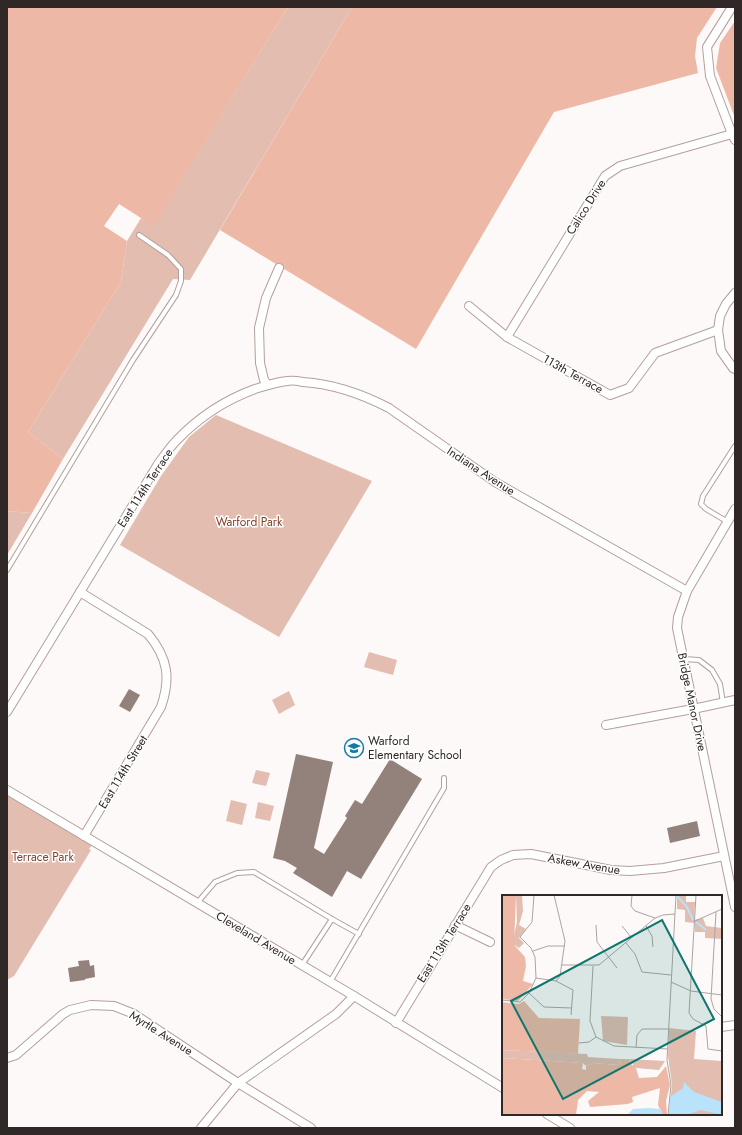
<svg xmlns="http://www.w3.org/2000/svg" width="742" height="1135" font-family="Jost,sans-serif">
<rect width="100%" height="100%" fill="#fdf9f8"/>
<g fill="#e2bdb0">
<path d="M288 7H352L190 280 173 279 63 459 28 432 121 282 127 241 141 218 152 227Z"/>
<path d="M216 415 372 481 279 637 120 545 161 476 189 437Z"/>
<path d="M7 511 32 513 7 555Z"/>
<path d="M369 652 397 660 393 675 364 667Z"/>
<path d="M289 691 295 705 279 714 272 700Z"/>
<path d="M256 770 270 773 266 786 252 783Z"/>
<path d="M7 794 92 845 89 849 91 850 14 976 7 980Z"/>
<path d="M231 800 247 804 242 825 226 821Z"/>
<path d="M258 802 274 806 270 821 255 818Z"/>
</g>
<g fill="#eeb8a6">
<path d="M7 7H288L152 228 141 218 119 204 104 226 127 241 121 282 28 432 63 459 32 513 7 511Z"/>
<path d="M352 7H717L697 38 695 56 698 73 554 112 416 349 220 230Z"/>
<path d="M735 21V118L716 68 720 43Z"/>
</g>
<g fill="#93817b">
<path d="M129 689 140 695 130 712 119 706Z"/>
<path d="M296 754 333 762 314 848 324 854 347 818 345 816 355 800 362 804 390 759 422 779 361 879 347 871 332 897 293 873 297 868 285 861 273 858Z"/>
<path d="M697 821 700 836 670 843 667 828Z"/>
<path d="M89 960 90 966 94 965 95 977 85 979V980L70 982 68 968 79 966 78 961Z"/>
</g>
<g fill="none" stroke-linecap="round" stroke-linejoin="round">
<defs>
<g id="service">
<path d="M728 522 706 509 701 504 703 496 735 446"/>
<path d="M7 570 133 360 176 295 181 281V269L168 255 139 235"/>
<path d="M683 659 699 660 712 670 720 684 723 703"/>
<path d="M197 903 215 882 237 873 254 872 332 919 302 965"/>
<path d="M332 919 359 934"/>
<path d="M330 982 444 788V778"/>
</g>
<g id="minor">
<path d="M732 7 707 47 710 76 732 134 735 140"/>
<path d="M735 293 726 304 720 316 718 330 721 351 733 368 735 369"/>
<path d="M469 306 507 337 610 395 629 388 655 353 718 330"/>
<path d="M507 337 605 176 620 166 732 134"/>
<path d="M268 385 264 380 260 363 259 328 266 298 279 268"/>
<path d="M735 509 687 591 678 617 677 628 735 907"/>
<path d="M80 592 148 634C168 658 171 678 161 707L84 836"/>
<path d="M7 712 158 464C164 456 170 447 177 440 199 417 225 400 255 389 265 386 276 382 287 381 292 380 298 381 303 382 333 384 362 394 389 408L495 482 687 591"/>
<path d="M606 725 693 709 735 700"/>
<path d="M7 790 354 996 503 1088"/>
<path d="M455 925 490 942"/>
<path d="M396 1023 491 867 501 860 513 855 531 854 611 870 630 871 664 868 724 856"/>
<path d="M721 1027 735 1025"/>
<path d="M7 1058 16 1055 63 1014 70 1010 91 1005 114 1006 134 1014 238 1083 311 1128"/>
<path d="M547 1114 570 1128"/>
<path d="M201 1128 238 1083 336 1014 354 996"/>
</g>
</defs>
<use href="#service" stroke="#b3a09a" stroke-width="6"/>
<use href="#minor" stroke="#b3a09a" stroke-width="10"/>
<use href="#service" stroke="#fff" stroke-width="4"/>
<use href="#minor" stroke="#fff" stroke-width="8"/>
</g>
<defs>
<symbol id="school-ring" viewBox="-11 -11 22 22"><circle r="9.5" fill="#fff" stroke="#117ba5" stroke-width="1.5"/><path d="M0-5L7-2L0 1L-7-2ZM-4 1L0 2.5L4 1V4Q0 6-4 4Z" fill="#117ba5"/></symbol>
</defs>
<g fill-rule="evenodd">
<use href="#school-ring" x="343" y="737" width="22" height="22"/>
</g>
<g text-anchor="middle" stroke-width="3" stroke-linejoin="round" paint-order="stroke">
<g font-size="12" fill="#302826" stroke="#fff">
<text transform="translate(586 207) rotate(-58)" y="4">Calico Drive</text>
<text transform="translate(573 374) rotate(29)" y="4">113th Terrace</text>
<text transform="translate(481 471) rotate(33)" y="4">Indiana Avenue</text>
<text transform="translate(145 488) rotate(-57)" y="4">East 114th Terrace</text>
<text transform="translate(692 702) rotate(78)" y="4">Bridge Manor Drive</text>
<text transform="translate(123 772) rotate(-59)" y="4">East 114th Street</text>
<text transform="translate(584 864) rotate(10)" y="4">Askew Avenue</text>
<text transform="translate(256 938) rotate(31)" y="4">Cleveland Avenue</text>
<text transform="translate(444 943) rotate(-58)" y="4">East 113th Terrace</text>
<text transform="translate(161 1033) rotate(32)" y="4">Myrtle Avenue</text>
</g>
<g font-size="12" fill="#83412a" stroke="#fff">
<text x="249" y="526">Warford Park</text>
<text x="43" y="861">Terrace Park</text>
</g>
<g font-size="12" fill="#302826" stroke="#fff" text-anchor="start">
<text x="368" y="745">Warford<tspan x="368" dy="14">Elementary School</tspan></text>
</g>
</g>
<g transform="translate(502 895)">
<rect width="220" height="220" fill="#fdf9f8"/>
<path d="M14 0H20L21 16 17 30 24 34 17 43 22 48 17 53 12 50 11 45 15 27ZM175 0H184V7H193L192 25 201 23 204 31 220 33V44L203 43V37H193V28L183 27V15L175 14ZM99 121 126 122 125 150 101 146ZM167 133 194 136 192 164 220 166V220H167L170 190 166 161ZM0 155 85 159 86 162 118 164 117 170 90 168 84 171 81 168 0 163ZM127 164 163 166 157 175 134 173Z" fill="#e2bdb0"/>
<path d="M0 0H14L12 50 23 62 24 71 21 86 31 89 16 106 0 104ZM22 106 37 123 78 124 76 159 0 155V107L17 109ZM0 163 81 168 80 174 84 175V171L90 168 117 170 118 164H127L130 170H133L137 183 155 182 164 171 168 190 164 206 165 220H161L156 210 158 193 130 202 131 207 126 209 88 212 86 206 97 197 85 196 76 205 74 220H0Z" fill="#eeb8a6"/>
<path d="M182 187 192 197 220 207V220L199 215 184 220H167L168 202 181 193ZM147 213 159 214 161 220H125L131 214Z" fill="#b9e3fa"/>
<path fill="none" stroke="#b9e3fa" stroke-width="2" d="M175 1 185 12 191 25M194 27 204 35"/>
<path fill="none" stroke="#aba5a4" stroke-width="1" d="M52 0 63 46 58 81 54 86M130 0 129 11 133 16 153 23M194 0 187 118 191 124 204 131 206 154 220 156M214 17 209 104 212 114 220 122M193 26 220 14M94 30 95 47 115 73M120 31 129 42M144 31 150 41 151 52M124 48 133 59 140 77 169 80M31 56 46 51H63M59 70H97L153 23 161 20 173 19M91 71 88 126 94 142 112 151 166 154M34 83 54 86M54 86 71 95 69 120M169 87 189 96 220 100M27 98 42 112 70 113M0 105 18 107 27 98 34 83 33 62 29 53 18 42 30 27 32 0M77 148 87 147 94 142M134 152 135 140 140 134H167M166 220 169 190 165 165 174 0"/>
<path fill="#0f766e" fill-opacity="0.15" stroke="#0f766e" stroke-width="2" d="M160 25 212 124 61 204 9 106Z"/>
<rect width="220" height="220" fill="none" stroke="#302826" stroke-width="2"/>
</g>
<rect width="742" height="1135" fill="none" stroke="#302826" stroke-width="16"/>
</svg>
